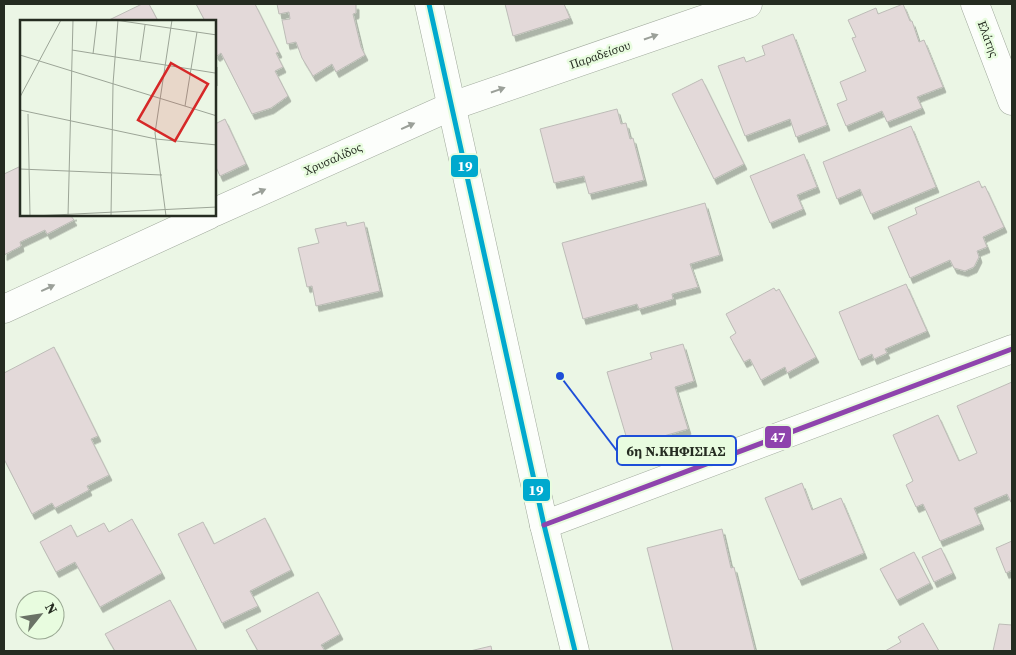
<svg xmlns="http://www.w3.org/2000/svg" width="1016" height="655" font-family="'Source Serif 4',serif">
<defs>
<filter id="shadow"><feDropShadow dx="3" dy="5.5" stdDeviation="0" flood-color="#0004"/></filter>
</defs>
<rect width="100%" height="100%" fill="#ebf6e5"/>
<g fill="#e3d9d9" stroke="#bdbcb7" filter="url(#shadow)">
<path d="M142 4H149L158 21H107Z"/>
<path d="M196 4H255L279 52 276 53 283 67 275 71 288 96 271 108 252 114 221 53 217 56 215 54V21H205Z"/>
<path d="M277 4H356V13L353 14 361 47 365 55 336 72 332 64 313 76 302 58 296 42 287 44 282 20 290 19 289 12 279 14Z"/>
<path d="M505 4H564L570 18 513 36Z"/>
<path d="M903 4 910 21H912L919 42 924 40 943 87 917 97 922 108 887 122 882 111 846 126 837 104 847 100 840 82 866 71 852 38 856 37 848 20 876 8 878 14Z"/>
<path d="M793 34 827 125 796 137 790 119 745 136 718 66 744 57 746 62 765 55 762 46Z"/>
<path d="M702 79 744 164 714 179 672 94Z"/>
<path d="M617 109 621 124 626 123 630 139 633 138 644 180 589 194 584 176 554 183 540 129Z"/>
<path d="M225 119 246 164 220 176 215 165V124Z"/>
<path d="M911 126 936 187 871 214 860 189 837 199 823 162Z"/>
<path d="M804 154 817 187 797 195 803 209 770 223 750 176Z"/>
<path d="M21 166V215H74L71 216 74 220 47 234 45 230 20 242 21 246 4 255V174Z"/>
<path d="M979 181 982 188 985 186 1004 227 983 237 987 247 977 251 979 257 974 267 965 271 954 268 950 260 910 278 888 227 917 214 915 208Z"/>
<path d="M705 203 720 255 690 264 698 287 672 294 673 299 639 309 637 304 583 319 562 243Z"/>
<path d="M346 222 347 226 364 222 380 291 316 306 312 286 307 287 298 248 319 243 315 229Z"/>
<path d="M906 284 927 331 885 349 887 353 874 359 872 354 859 360 839 312Z"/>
<path d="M774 288 776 291 779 289 816 357 787 373 785 367 761 380 750 359 744 362 730 337 736 333 726 314Z"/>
<path d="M683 344 694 381 675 387 688 429 629 446 607 372 652 359 650 353Z"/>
<path d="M54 347 98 436 91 439 109 475 87 486 89 490 55 508 52 503 32 514 4 459V373Z"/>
<path d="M1012 382V501L1011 502 1007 494 974 508 981 524 940 541 923 504 916 507 906 485 913 481 893 435 938 415 959 461 977 453 957 406Z"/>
<path d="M802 483 812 510 841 498 864 553 799 580 765 498Z"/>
<path d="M265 518 291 570 250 591 258 606 222 623 178 534 203 522 214 544Z"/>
<path d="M132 519 162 573 100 607 75 562 56 572 40 542 71 525 77 537 104 523 109 532Z"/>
<path d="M722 529 731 568 734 567 755 651H673L647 548Z"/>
<path d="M1012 541V570L1006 573 996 548Z"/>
<path d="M941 548 953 573 934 582 922 557Z"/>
<path d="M914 552 930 583 897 600 880 569Z"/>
<path d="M318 592 340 634 321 645 325 651H258L246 630Z"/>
<path d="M170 600 197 651H115L105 634Z"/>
<path d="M923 623 939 651H885L901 642 898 637Z"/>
<path d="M999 624 1012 625V651H993Z"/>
<path d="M491 646 492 651H470Z"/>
</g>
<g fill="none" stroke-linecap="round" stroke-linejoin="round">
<defs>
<g id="minor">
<path d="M975 4 1012 101"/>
<path d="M215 212 452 106 748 4"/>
<path d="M4 309 209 215"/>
<path d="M544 525 1012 349"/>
</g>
<path id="tertiary" d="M429 4 544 525 575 651"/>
</defs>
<use href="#minor" stroke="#a1aa9d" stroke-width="29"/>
<use href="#tertiary" stroke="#a1aa9d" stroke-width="29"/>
<use href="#minor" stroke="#fcfefb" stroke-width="28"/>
<use href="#tertiary" stroke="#fcfefb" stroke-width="28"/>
<defs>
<path id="bus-1" d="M429 4 544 525 575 651"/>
<path id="bus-2" d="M544 525 1012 349"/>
</defs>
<use href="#bus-1" stroke="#e8fcdf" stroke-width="9"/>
<use href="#bus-2" stroke="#e8fcdf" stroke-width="9"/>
<use href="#bus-1" stroke="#00a9ce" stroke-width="5"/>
<use href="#bus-2" stroke="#8e44ad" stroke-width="5"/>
</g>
<defs><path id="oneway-solid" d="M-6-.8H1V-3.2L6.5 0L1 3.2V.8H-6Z" transform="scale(1.25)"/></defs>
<g fill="#9ba099">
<use href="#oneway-solid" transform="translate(651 37) rotate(-19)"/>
<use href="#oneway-solid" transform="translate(498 90) rotate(-19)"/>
<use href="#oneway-solid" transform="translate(408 126) rotate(-24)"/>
<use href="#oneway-solid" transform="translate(259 192) rotate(-24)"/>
<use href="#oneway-solid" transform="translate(48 288) rotate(-25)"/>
</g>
<g text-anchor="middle" stroke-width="5" stroke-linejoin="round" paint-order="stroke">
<g font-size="12" fill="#252c21" stroke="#e8fcdf">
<text transform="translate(988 39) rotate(69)" y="4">Ελάτης</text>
<text transform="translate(600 55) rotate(-19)" y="4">Παραδείσου</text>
<text transform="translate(333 159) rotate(-24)" y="4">Χρυσαλίδος</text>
</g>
</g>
<g transform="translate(20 20)">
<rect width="196" height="196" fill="#ebf6e5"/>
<path fill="none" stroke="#9ca597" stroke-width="1" d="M95 0 197 15M52 30 195 53M73 34 77 0M0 35 197 96M120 40 125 5M197 47V66M0 77 41 0M165 86 177 12M0 90 136 119 197 125M8 94 10 196M0 149 142 155M14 196 197 187M48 196 53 0M91 196 93 64 98 0M146 196 135 113 152 0"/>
<path fill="#d62828" fill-opacity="0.15" stroke="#d62828" stroke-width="2.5" d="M151 43 188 64 155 121 118 100Z"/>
<rect width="196" height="196" fill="none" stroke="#252c21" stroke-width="2.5"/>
</g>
<path fill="none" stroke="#1d4ed8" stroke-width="2" d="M560 376L617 451"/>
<circle fill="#1d4ed8" stroke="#e8fcdf" stroke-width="2" cx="560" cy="376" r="5"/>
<rect fill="#e8fcdf" stroke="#1d4ed8" stroke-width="2" x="617" y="436" width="119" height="29" rx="5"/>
<g font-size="14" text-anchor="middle" font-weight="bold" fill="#252c21">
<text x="676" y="456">6η Ν.ΚΗΦΙΣΙΑΣ</text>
</g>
<g stroke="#e8fcdf" stroke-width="2">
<rect x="450" y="154" width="29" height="24" rx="5" fill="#00a9ce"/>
<rect x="764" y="425" width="28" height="24" rx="5" fill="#8e44ad"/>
<rect x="522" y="478" width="29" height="24" rx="5" fill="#00a9ce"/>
</g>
<g font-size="14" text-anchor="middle" font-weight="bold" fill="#fff">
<text x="465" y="171">19</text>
<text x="778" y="442">47</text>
<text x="536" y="495">19</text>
</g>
<rect width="1016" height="655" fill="none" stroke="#252c21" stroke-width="10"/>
<g transform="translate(40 615) rotate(60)"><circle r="24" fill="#e8fcdf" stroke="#9aa993"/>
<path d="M0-4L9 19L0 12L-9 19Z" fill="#6a7366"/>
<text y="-8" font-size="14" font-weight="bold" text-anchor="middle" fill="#252c21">N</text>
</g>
</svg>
